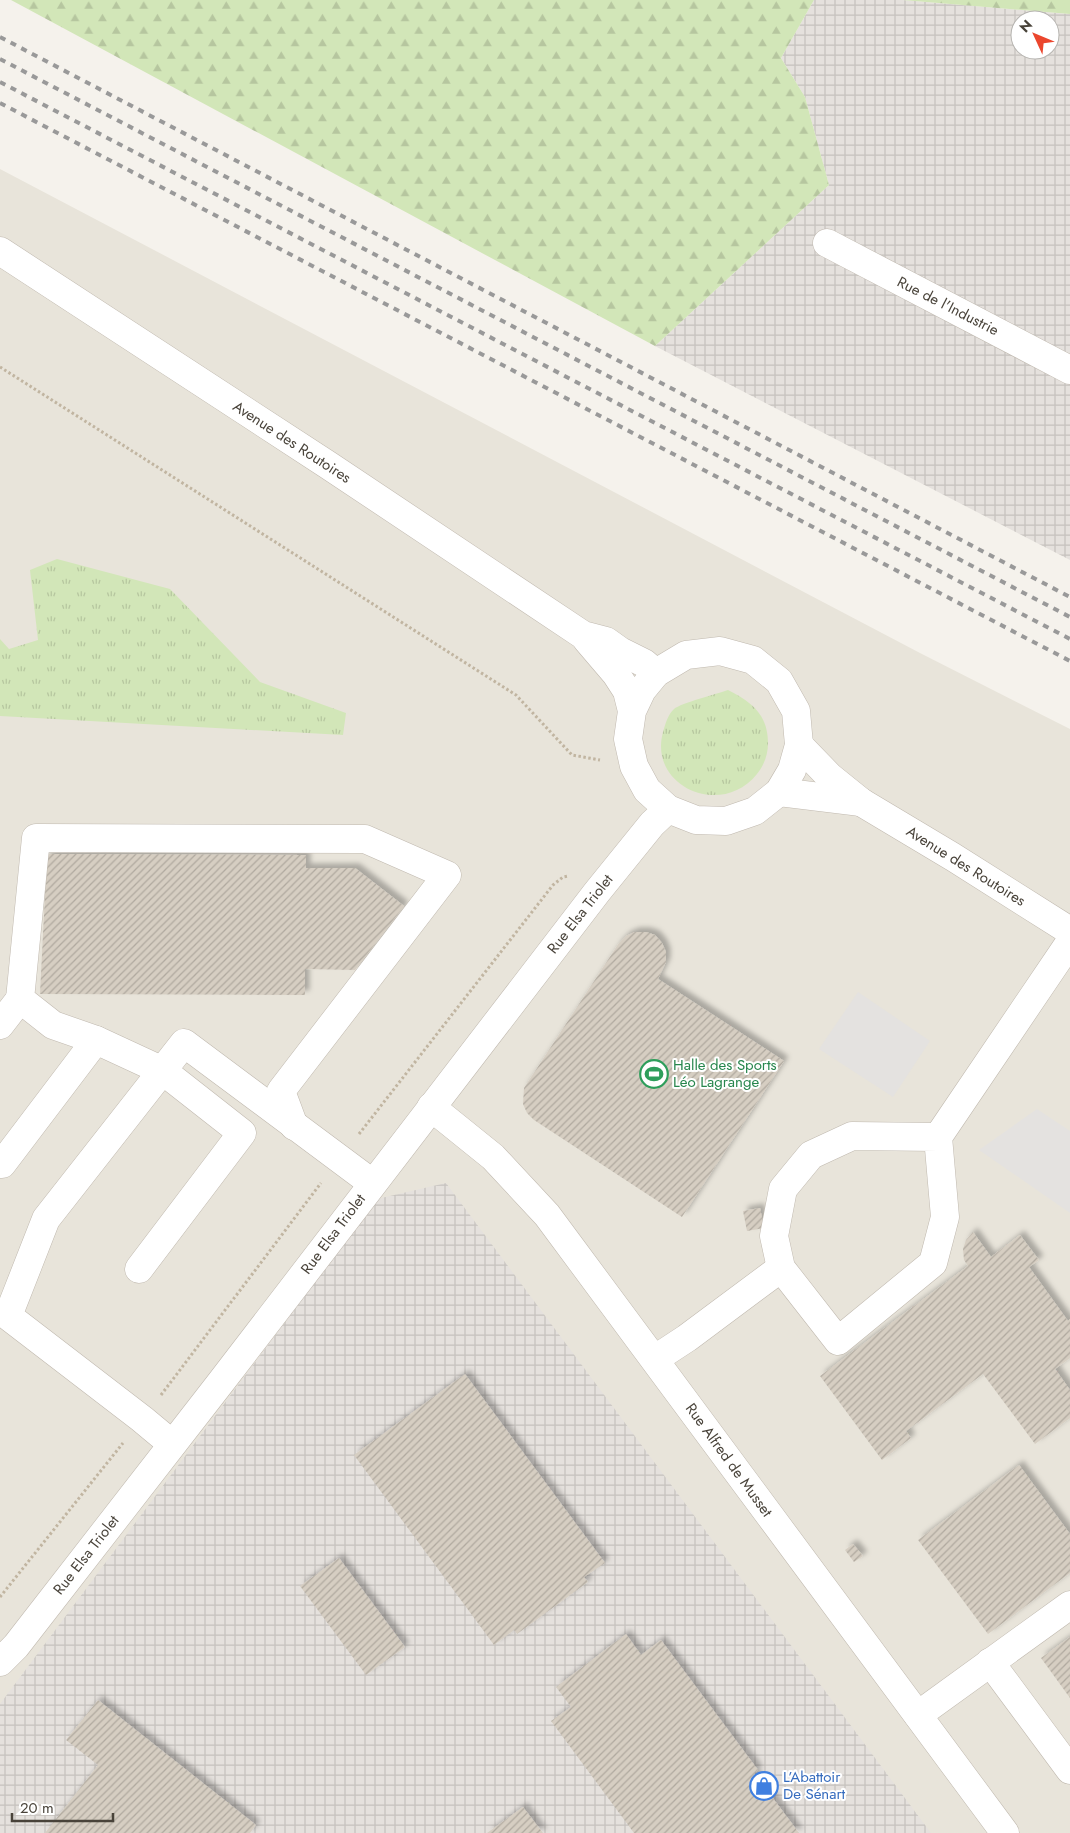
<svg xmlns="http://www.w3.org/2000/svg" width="1070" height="1833" font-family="Jost,sans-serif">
<defs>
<pattern id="industrial-grid" width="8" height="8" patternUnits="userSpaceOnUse" patternTransform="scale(1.25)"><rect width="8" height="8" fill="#e5e1dd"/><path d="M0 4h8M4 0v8" fill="none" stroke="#c6c2be"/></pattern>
<pattern id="grass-tufts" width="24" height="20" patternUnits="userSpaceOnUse" patternTransform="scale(1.25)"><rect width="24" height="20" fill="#d2e6b8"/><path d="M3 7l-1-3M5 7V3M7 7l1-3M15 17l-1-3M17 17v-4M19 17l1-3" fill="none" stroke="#b6c69f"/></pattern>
<pattern id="forest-firs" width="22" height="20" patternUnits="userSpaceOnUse" patternTransform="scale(1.25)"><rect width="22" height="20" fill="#d2e6b8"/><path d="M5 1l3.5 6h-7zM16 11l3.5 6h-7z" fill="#b6c69f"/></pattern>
<pattern id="building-hatch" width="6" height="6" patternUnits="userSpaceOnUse" patternTransform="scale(1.25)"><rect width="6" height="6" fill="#d6cec2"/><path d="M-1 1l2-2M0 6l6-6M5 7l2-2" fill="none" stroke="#b0a99f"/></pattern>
<filter id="shadow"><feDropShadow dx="4.5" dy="-4.5" stdDeviation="2.5" flood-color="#0004"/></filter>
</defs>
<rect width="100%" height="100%" fill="#f5f2ec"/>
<path fill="#e8e4da" d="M0 169 920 653 1070 729V1833H0Z"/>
<g fill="url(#industrial-grid)" fill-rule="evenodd">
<path d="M814 0H903L1070 14V560L655 346 829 185 805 97 781 58ZM1020 20H1050V50H1020Z"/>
<path d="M446 1183 931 1833H0V1704L377 1199Z"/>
</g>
<g fill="url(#grass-tufts)">
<path d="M57 559 170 589 260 682 346 713 343 735 0 716V639L9 649 38 640 30 570Z"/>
<path d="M728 690C752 702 768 715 768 743 768 755 764 765 757 774 721 819 648 786 663 732 665 725 668 714 674 709 681 703 717 694 728 690Z"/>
</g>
<g fill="url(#forest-firs)">
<path d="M11 0H814L781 58 805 97 829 185 655 346Z"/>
<path d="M903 0H1070V14Z"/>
</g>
<g fill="#e4e2e0">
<path d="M858 992 930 1041 893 1097 819 1049Z"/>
<path d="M1037 1109 1070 1131V1213L979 1150Z"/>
</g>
<g fill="url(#building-hatch)" filter="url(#shadow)">
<path d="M47 854 304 855H306V868H355L404 906 355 970 305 969V995L40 994Z"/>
<path d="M635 932H646L655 935 662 943 666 952V962L658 979 784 1061 682 1217 534 1120 527 1113 523 1104 524 1088 619 943 626 936Z"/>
<path d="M760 1208 764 1228 747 1231 743 1211Z"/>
<path d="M973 1232 991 1257 1020 1235 1039 1260 1029 1267 1068 1321 1070 1319V1358L1055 1369 1070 1390V1418L1035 1444 983 1374 906 1431 911 1438 882 1460 820 1376 968 1266 964 1260 963 1249 966 1240Z"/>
<path d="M465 1374 605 1563 584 1577 588 1582 517 1634 514 1630 494 1645 354 1455Z"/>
<path d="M1019 1465 1070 1534V1573L988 1634 918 1540Z"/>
<path d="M853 1544 863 1556 854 1562 845 1550Z"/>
<path d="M339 1558 405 1647 366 1675 300 1586Z"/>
<path d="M626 1634 641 1655 661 1640 758 1770 754 1773 799 1833H634L551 1721 571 1707 556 1687Z"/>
<path d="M1070 1637V1698L1041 1658Z"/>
<path d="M98 1700 256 1825 250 1833H45L98 1765 66 1740Z"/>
<path d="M523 1807 543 1833H487Z"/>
</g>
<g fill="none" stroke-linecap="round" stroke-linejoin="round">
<defs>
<g id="minor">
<path d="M827 243 1070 370"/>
<path d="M0 251 328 465 583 635 606 641 620 651 644 663 656 673"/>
<path d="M587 640 616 674 627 691 632 711 628 739 634 766 647 790 668 809 696 820 726 821 755 811 779 792 792 770 799 745 796 711 779 681 753 660 720 651 686 655 656 673 642 690 632 711"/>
<path d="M799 745 830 777 861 802 953 857 1070 931"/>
<path d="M779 792 861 802"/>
<path d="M0 1025 20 999"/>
<path d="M431 1107 493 1157 547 1215 1005 1833"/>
<path d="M938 1137 852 1136 811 1155 783 1189 774 1236 781 1268 838 1341 933 1263 945 1217 938 1137 1070 942"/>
<path d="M2 1164 96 1040"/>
<path d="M139 1269 242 1133 163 1071 96 1040 53 1025 20 999 36 838 365 839 447 875 281 1091 294 1126"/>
<path d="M655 1359 687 1338 781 1268"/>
<path d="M172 1444 142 1419 8 1316 46 1219 184 1043 372 1183"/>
<path d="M0 1662 16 1646 221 1382 597 892 652 824 668 809"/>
<path d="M990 1662 1070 1770"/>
<path d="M918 1715 1070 1605"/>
</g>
</defs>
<use href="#minor" stroke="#c0b9af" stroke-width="29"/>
<g stroke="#c1b5a1" stroke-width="3" stroke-dasharray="2.5 2.5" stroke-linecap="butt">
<path d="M0 367 516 695 572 755 600 760"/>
<path d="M359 1134 553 885 563 877 568 876"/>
<path d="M161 1395 321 1183"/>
<path d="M0 1597 123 1443"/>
</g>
<use href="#minor" stroke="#fff" stroke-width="28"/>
<g stroke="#999" stroke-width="4" stroke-dasharray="6 6" stroke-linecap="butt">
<path d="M0 37 1070 597"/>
<path d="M0 59 1070 617"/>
<path d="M0 82 1070 639"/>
<path d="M0 103 1070 661"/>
</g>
</g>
<defs>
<symbol id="stadium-ring" viewBox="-11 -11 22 22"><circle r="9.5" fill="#fff" stroke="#2e9e5b" stroke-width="1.5"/><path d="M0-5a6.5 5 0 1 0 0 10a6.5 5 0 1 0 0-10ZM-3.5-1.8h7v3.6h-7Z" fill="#2e9e5b"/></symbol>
<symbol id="shop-ring" viewBox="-11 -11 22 22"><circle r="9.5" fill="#fff" stroke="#3f7fe0" stroke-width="1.5"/><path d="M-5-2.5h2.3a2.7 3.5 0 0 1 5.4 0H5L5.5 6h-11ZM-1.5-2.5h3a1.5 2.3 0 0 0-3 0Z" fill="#3f7fe0"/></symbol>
</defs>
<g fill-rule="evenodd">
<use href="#stadium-ring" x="638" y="1058" width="32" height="32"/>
<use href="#shop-ring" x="748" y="1770" width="32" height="32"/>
</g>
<g text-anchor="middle" stroke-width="4" stroke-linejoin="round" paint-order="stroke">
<g font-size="15" fill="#49433a" stroke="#fff">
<text transform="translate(948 306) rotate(27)" y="5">Rue de l'Industrie</text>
<text transform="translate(292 442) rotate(33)" y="5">Avenue des Routoires</text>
<text transform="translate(966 866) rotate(32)" y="5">Avenue des Routoires</text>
<text transform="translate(580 914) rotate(-52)" y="5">Rue Elsa Triolet</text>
<text transform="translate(333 1234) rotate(-53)" y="5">Rue Elsa Triolet</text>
<text transform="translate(729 1460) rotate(54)" y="5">Rue Alfred de Musset</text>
<text transform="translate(86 1555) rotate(-52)" y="5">Rue Elsa Triolet</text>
</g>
<g font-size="15" fill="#27864d" stroke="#fff" text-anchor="start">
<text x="673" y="1070">Halle des Sports<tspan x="673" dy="17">Léo Lagrange</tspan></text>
</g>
<g font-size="15" fill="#366cbe" stroke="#fff" text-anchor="start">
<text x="783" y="1782">L’Abattoir<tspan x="783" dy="17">De Sénart</tspan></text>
</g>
</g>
<g transform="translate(1035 35) rotate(314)"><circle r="24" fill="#ffffff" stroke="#b6b4b0"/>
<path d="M0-4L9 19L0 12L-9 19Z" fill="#eb462d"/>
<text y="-8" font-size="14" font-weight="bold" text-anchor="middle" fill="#49433a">N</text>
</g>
<path d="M12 1813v8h101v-8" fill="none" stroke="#49433a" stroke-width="2.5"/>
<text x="20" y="1813" font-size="15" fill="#49433a" stroke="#ffffff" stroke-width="4" paint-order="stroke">20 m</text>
</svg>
